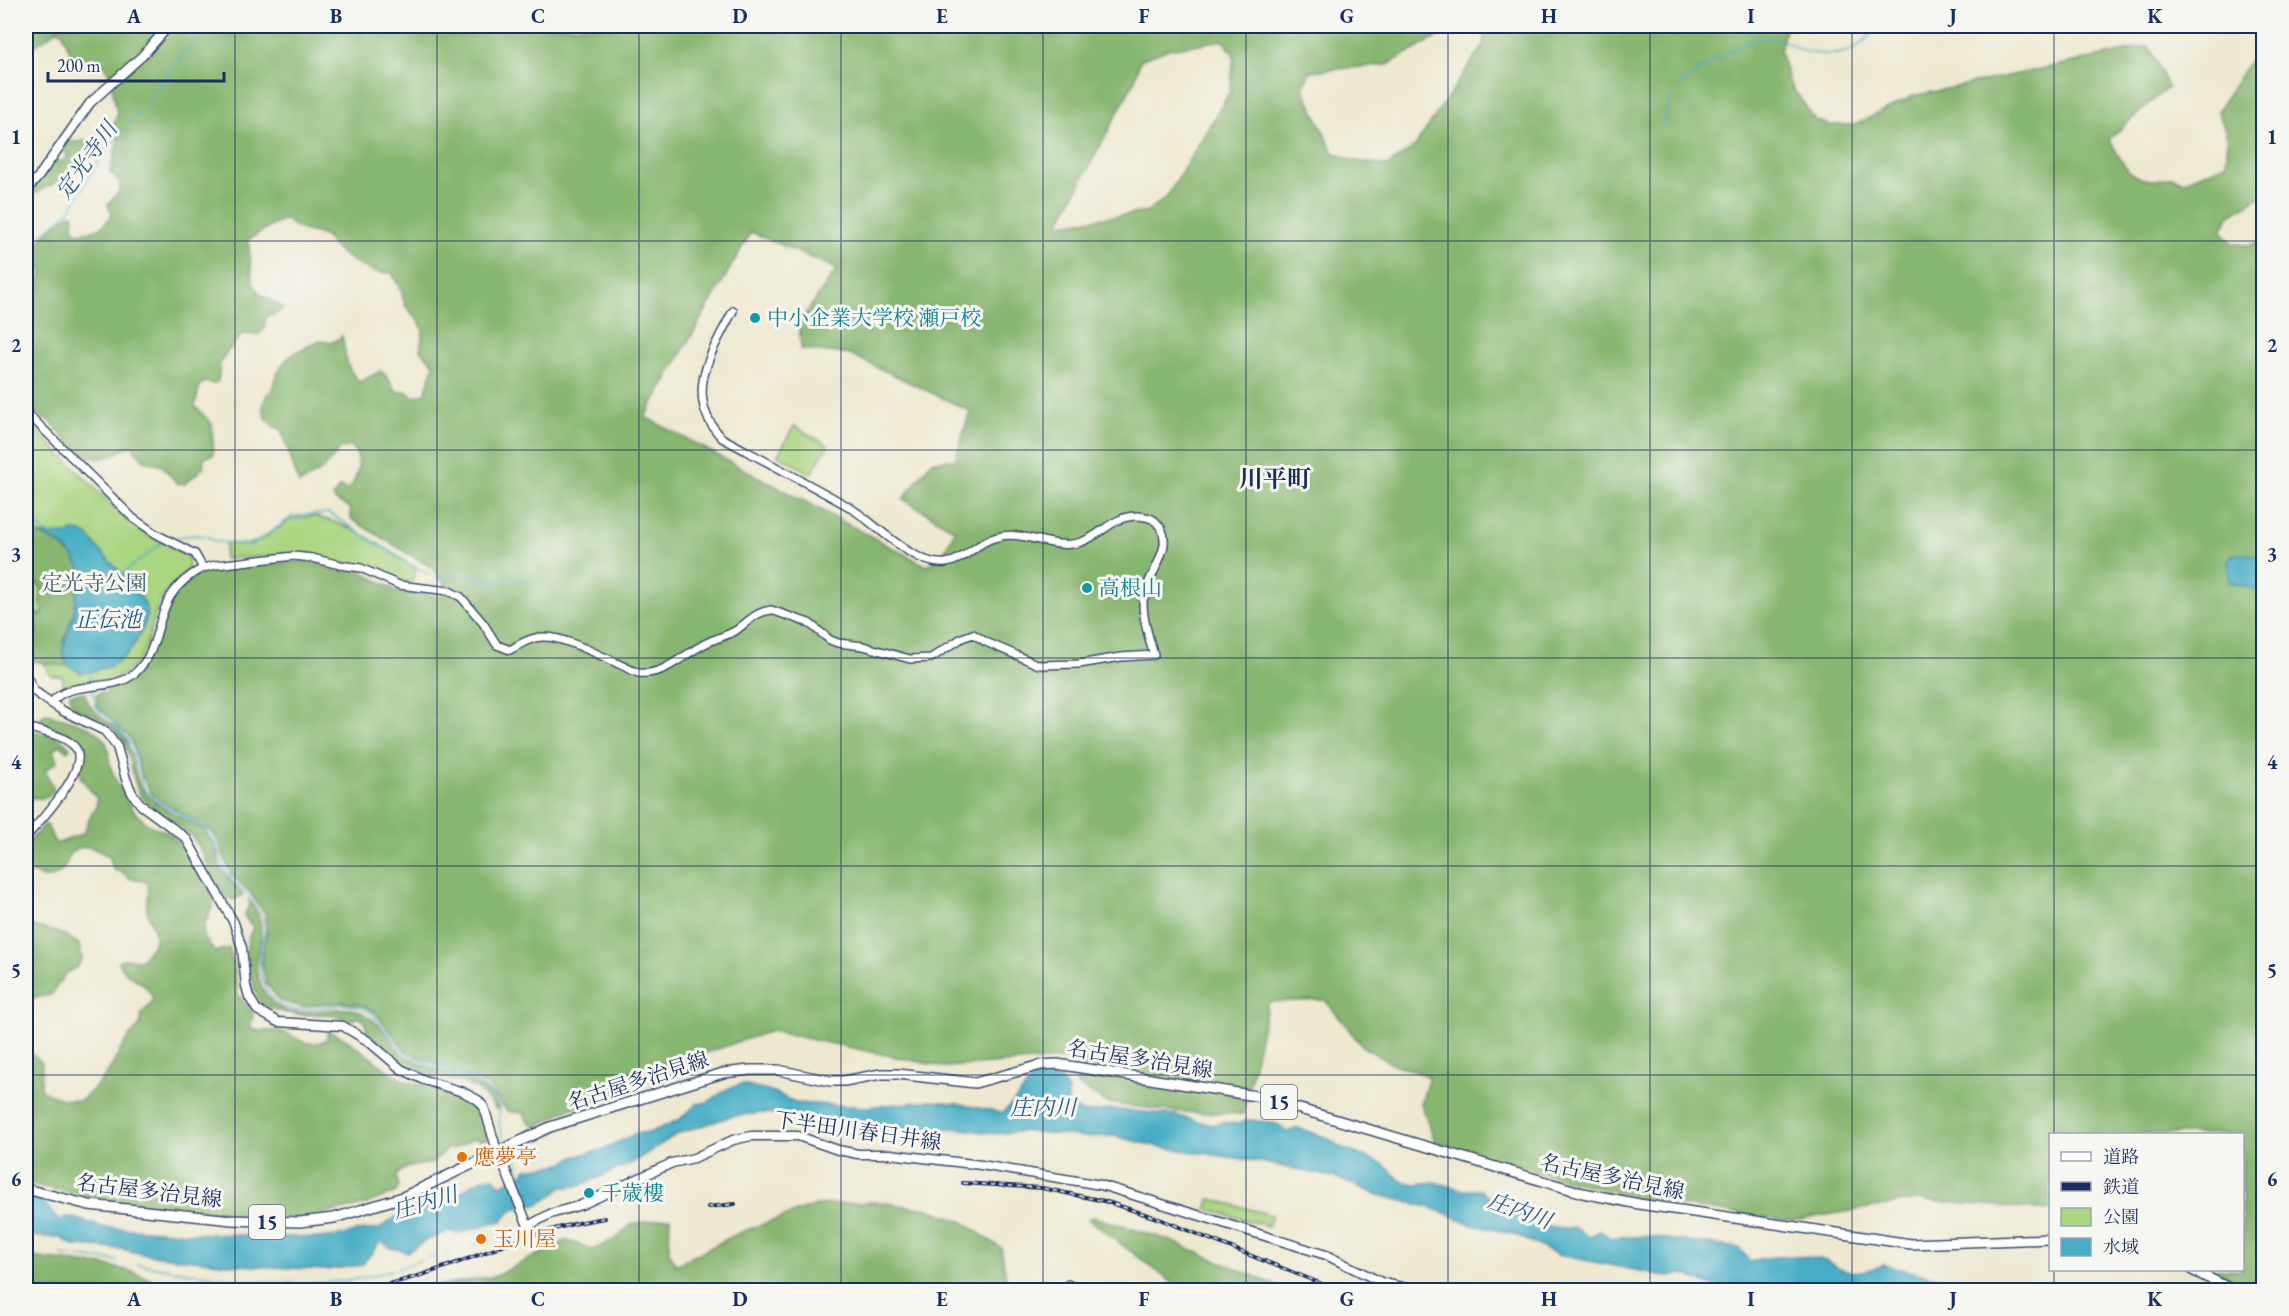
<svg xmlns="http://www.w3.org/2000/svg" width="2289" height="1316" font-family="'EB Garamond','Noto Serif JP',serif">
<rect width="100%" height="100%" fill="#f6f6f2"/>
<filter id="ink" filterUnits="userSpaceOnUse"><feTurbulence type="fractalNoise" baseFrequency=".0167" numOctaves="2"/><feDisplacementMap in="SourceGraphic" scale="12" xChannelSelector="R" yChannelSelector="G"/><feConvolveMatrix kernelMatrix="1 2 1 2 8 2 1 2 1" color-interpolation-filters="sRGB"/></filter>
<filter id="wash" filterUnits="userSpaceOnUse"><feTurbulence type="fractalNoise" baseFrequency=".008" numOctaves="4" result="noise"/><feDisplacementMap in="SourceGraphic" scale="24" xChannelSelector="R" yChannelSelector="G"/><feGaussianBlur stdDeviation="1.35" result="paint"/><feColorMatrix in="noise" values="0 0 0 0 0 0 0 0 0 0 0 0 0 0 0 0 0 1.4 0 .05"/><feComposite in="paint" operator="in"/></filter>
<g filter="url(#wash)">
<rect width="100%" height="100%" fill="#ede8cf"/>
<g fill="#aad581" stroke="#628270" stroke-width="1.5">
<path d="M26 420 130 523 146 534 188 556 189 570C175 580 163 592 157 609 150 629 148 654 131 668 114 683 85 684 64 685L62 676H51L42 659 26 663Z"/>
<path d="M794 426 828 445 811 474 778 455Z"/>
<path d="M313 516C351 524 384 546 416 569L411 583C390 581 372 570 351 565 337 561 323 560 310 554L224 559 226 543 246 545 261 540 292 519Z"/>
<path d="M1211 1199 1272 1215 1268 1226 1206 1209Z"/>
</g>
<g fill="#87b66f" stroke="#517266" stroke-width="1.5" fill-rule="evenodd">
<path d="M26 26H1457L1387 65 1310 71 1303 88 1333 152 1351 160 1387 166 1415 146 1483 45 1486 26H1786L1780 51 1790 84 1815 120 1830 125H1855L1913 96 2149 46 2168 87 2109 139C2128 172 2132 187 2173 177L2183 182 2226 164 2228 139 2218 110 2263 40V195L2230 215 2221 230 2233 244 2251 245 2264 239 2263 1290H2245L2234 1282 2206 1270H2242V1134H2050V1210L1915 1200 1792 1221 1648 1201 1502 1163 1435 1141 1421 1104 1429 1076 1393 1064 1363 1047 1325 1000 1268 1002 1243 1114 1178 1112 1108 1103 1077 1085 1078 1058 944 1067 771 1031 702 1054 612 1095 564 1111 537 1127 529 1123 523 1113 507 1111 488 1085 407 1052 375 1012 365 1006 343 1002 302 1007 280 1001 266 983 261 959 267 929 265 913 251 893 231 875 217 838 211 830 159 800 151 793 140 772 134 746 131 739 98 708 95 704 98 701 96 695 100 692 104 694 113 686 137 674 168 605 176 592 186 582 206 571 223 567 310 561 334 570 360 571 399 592 443 596 448 588 434 569 351 519 350 508 335 500 333 497 340 487 347 490C356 484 362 463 356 453 355 450 352 448 350 446L340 449 322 470 299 484 281 429C268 427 258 410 266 396 268 393 271 392 272 389 276 380 277 372 284 363 292 353 308 345 320 341 330 343 335 343 342 336 347 355 343 366 360 382L380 371 385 374 397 392 406 391 414 397 425 394 434 364 420 350 423 331 420 323 405 305 401 290 391 272C376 278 344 257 333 246 330 243 328 238 324 236 307 228 301 235 286 219 275 221 258 235 248 240L253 283 259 293 283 308 278 313 265 317V328L258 335 242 334 224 356 220 364 218 381 214 384 207 382 200 384 195 406 212 424C211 435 215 444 213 455L204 458 203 468 185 484 177 483 162 466 144 460 131 445 111 456 98 459 77 453 52 423 26 407V350L30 344 33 333 30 328 26 334C26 305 21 296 42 275V271L26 268C26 250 56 223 71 214L74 215 73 226 77 233C94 232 104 229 112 214L108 205 120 190 119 180 110 173 119 137C98 134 88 162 73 173 61 181 48 186 36 193L33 192V187L56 158 62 162 68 156 62 148 66 142C85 143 117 135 117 112 112 93 113 69 96 56L77 59 70 52 62 32 57 29C51 36 34 46 26 50ZM1223 40 1234 55 1230 92 1167 197 1146 212 1059 224 1135 80 1140 60 1169 49ZM751 232 837 269 799 323 801 349 849 354 970 411 955 460 932 461 903 499 955 530 943 554 927 566 645 417Z"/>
<path d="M26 518 32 532C54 539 71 547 80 569L74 613 63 644 64 659 69 666 36 662 30 643 36 635 37 626 28 623 26 615 32 611 40 616 44 610 40 603 42 589 38 584 29 582 26 577Z"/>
<path d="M85 692C86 711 112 721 123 736 136 753 132 780 147 795 163 811 186 819 205 831L215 846 221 870 243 895 233 900C212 891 209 860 197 843 183 822 156 816 141 796 130 779 133 757 122 740 115 729 102 720 90 714 84 712 77 711 73 706 70 703 71 698 70 694Z"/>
<path d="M46 713C66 720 92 723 105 741 111 750 108 759 111 768 116 784 127 800 136 814 142 816 141 819 146 823 153 828 164 829 171 835 183 844 210 888 214 902 206 927 194 927 215 952L229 948 234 965 238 995 253 1014 250 1028C259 1033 267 1030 278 1031 293 1032 305 1052 327 1039V1033L331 1032C358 1043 377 1066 403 1080 409 1083 415 1083 421 1085 431 1088 441 1093 451 1097 459 1099 466 1097 472 1103 481 1111 490 1129 486 1141H481L475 1138 453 1149 448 1148 432 1163 409 1167 401 1171 396 1176 399 1186 396 1192 364 1205 303 1218 243 1217 117 1203 26 1183V1053L35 1056 42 1063 41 1091 62 1099 80 1101C95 1090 108 1073 117 1057 124 1044 128 1035 140 1026L141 1014 150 1005 153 998C145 978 127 981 119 962L123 959 140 960C166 935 152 936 147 909 145 899 152 896 147 882L129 878 124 873 114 870 109 856C92 848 87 842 70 853 64 878 48 883 27 870L26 845 44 825H47L55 843H59L84 833 92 812 96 809 97 799 81 778 79 768 83 753C73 737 60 733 42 728L40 718Z"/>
<path d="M26 729C38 733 63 735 70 748L67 751 60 745 53 750 57 762 45 770 54 789C49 802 38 798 26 797Z"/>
<path d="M248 898C255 907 261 919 261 931 262 940 258 949 257 958 255 976 261 992 274 1004 294 1022 325 1006 349 1009 369 1011 384 1030 395 1045 399 1050 401 1055 407 1058 432 1069 488 1079 498 1106L497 1110 480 1091 467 1084 407 1068 367 1032 364 1020 357 1017 354 1020C343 1021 333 1014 327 1014 304 1016 282 1015 261 1004 253 988 243 958 248 940 249 935 252 931 253 927L244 916 250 904Z"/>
<path d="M26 924 63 934 79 944 82 959 77 967 65 974 51 995 26 999Z"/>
<path d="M876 1202 928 1209 963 1222 1001 1248 1008 1290H409L496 1276 566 1240 593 1250 617 1238 632 1224 670 1218 669 1251 676 1265 739 1233 816 1205Z"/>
<path d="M1093 1217 1169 1240 1286 1290H1182L1088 1219Z"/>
<path d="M26 1256C60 1262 96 1261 129 1271 141 1275 153 1281 165 1286L169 1290H26Z"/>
</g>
<g fill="#46adc5" stroke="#306e92" stroke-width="1.5">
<path d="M72 531 82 532 89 536C99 555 148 593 147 613 147 623 140 635 135 643 122 665 106 670 81 673L69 666 62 651 74 613 80 569C73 551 58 541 40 535L69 534Z"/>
<path d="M2245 553 2258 557 2263 562V587L2257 590C2247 586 2239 586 2229 581L2228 561 2232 555Z"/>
<path d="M1049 1075 1061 1080 1068 1091V1105L1085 1113 1111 1109 1175 1115 1212 1125 1224 1122 1238 1124 1247 1120 1262 1121 1279 1125 1286 1132 1298 1128 1328 1138 1340 1147 1383 1164 1401 1181 1416 1184 1434 1182 1464 1190H1482C1491 1203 1507 1201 1520 1207 1529 1210 1532 1215 1539 1221 1546 1228 1565 1231 1574 1227L1589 1237 1600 1231 1611 1238C1625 1234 1630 1239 1643 1236L1739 1248 1750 1261C1769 1256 1807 1254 1826 1261 1831 1263 1836 1268 1842 1270 1854 1274 1873 1270 1884 1265L1961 1283 1974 1290H1764L1710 1285 1684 1274 1666 1276 1558 1255 1514 1234 1473 1225 1433 1208 1378 1195 1337 1178 1256 1161 1160 1147 1114 1136 1085 1137 1027 1131 996 1134 962 1129 888 1125 858 1128 805 1115 761 1113 732 1116 677 1134 630 1164 581 1185 560 1188C549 1201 531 1209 515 1208L501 1221 457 1234 449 1231 427 1240 407 1252 391 1248 381 1241 362 1265 326 1270 237 1265 142 1254 122 1249 74 1246 59 1237H37L26 1232V1194L40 1198 59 1221 67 1216 102 1227 190 1233 318 1238 346 1235 356 1231 379 1229 396 1217 419 1210 430 1201C460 1205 464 1180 493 1177L500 1185 521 1176 526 1169 563 1164 571 1158 603 1149 637 1133H649L680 1119 697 1104 708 1102 727 1089 742 1084 768 1090 797 1103 866 1107 928 1101 956 1103 1002 1113 1012 1104 1034 1077Z"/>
</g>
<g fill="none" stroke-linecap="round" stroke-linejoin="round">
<g stroke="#46adc5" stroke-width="1.5">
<path d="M1679 88C1697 69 1749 33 1776 39 1785 40 1793 47 1801 50 1816 55 1837 56 1852 50 1862 45 1872 33 1880 26"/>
<path d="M1662 127 1671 97"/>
<path d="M26 249 70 210 99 161 119 134 145 109 178 61 207 26"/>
<path d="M26 501C32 516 35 527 50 535"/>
<path d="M176 537 195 535 205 536 217 542 252 545 293 516 329 513 405 562 441 580 466 572 482 580 499 582 507 580 533 581 537 579"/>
<path d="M121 575 160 544"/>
<path d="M90 671 91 684"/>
<path d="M92 689 95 702 132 745 144 789 156 801 212 833 225 871 233 882 252 897 263 918 265 931 260 952V964L262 980 270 996 280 1006 296 1010H309L343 1004 363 1008 373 1014 408 1056 432 1063 482 1084 501 1104C498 1121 497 1129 507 1144"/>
<path d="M511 1151 517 1160 520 1177"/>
<path d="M498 1235 503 1233"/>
<path d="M474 1245 478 1243"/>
<path d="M446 1254 449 1253"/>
<path d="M60 1255 117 1261"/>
<path d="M427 1258 436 1256"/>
<path d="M137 1264C221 1277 309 1297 392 1270"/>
<path d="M397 1269 422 1260"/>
<path d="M1420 1288 1436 1290"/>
</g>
<path stroke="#46adc5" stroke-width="10" d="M861 1125 913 1127 928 1124"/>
</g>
</g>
<g filter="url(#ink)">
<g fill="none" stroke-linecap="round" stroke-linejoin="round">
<defs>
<g id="tertiary">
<path d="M26 412 133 518 156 534 195 554 203 568 216 565 294 556 312 558 340 565 361 568 399 585 449 591 461 597 483 623 497 645 510 650C520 644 533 636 545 637 568 637 615 663 638 673 663 676 680 657 701 646 712 639 724 637 735 631 747 623 755 612 771 610L809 623 830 640 838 643 863 646 910 659 931 658 962 638 973 634 986 642 1039 665 1079 664 1121 657 1154 655C1149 638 1143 620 1143 602 1144 577 1180 545 1156 522 1151 517 1146 517 1139 516 1111 515 1102 537 1078 543 1050 550 1022 528 994 538 976 543 965 560 946 563 913 567 873 520 846 505 805 482 763 460 722 438 682 396 711 353 733 311"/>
<path d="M51 703C70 678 111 694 135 673 170 641 146 597 203 568"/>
<path d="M26 726C41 733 60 733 73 745 95 764 40 821 26 837"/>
<path d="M1068 1284 1078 1290"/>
</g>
<g id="secondary">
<path d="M26 191 39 176 90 103 142 56 169 26"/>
<path d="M26 676 34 691 51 703 63 711 105 731 117 747 126 779 132 793 141 805 186 838 234 923 242 948 246 986 249 997 257 1010 278 1022 343 1026 368 1041 401 1069 424 1080 463 1092 478 1100 484 1107 495 1144 528 1226 550 1214 581 1205 672 1163 694 1158 733 1140 751 1136H798L838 1150 858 1154H890L981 1165 1101 1185 1326 1255 1383 1283 1416 1290"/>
</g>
<g id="primary">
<path d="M26 1189 89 1205 232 1220 300 1222 334 1218 403 1197 550 1127 723 1073 750 1070H778L830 1081H844L881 1074H898L975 1083 1041 1065 1057 1064 1256 1096 1583 1193 1639 1204 1911 1244 2050 1239"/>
<path d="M2192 1270 2233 1290"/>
</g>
</defs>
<use href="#tertiary" stroke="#3a4b6f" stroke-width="10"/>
<use href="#secondary" stroke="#3a4b6f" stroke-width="11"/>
<use href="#primary" stroke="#3a4b6f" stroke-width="12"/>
<use href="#tertiary" stroke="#fff" stroke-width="7"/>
<use href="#secondary" stroke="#fff" stroke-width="8"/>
<use href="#primary" stroke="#fff" stroke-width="9"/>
<defs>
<g id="rail">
<path d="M963 1183 1042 1188 1104 1201 1157 1218 1337 1290"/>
<path d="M708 1207 735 1204"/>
<path d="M358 1290C443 1278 519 1230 605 1218"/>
</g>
</defs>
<use href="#rail" stroke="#1b2f5e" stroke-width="4"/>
<use href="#rail" stroke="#f6f6f2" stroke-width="1.5" stroke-dasharray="4.5" stroke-linecap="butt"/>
</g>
</g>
<path fill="none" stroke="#1b2f5e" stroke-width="1.5" stroke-opacity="0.55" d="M235 26V1290M437 26V1290M639 26V1290M841 26V1290M1043 26V1290M1246 26V1290M1448 26V1290M1650 26V1290M1852 26V1290M2054 26V1134M26 241H2264M26 450H2264M26 658H2264M26 866H2264M26 1075H2264M2054 1270V1290"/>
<g fill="#0f9aa8" stroke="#f6f6f2" stroke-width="2">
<circle cx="755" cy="318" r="6"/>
<circle cx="1087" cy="588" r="6"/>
<circle cx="589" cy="1193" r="6"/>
</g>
<g fill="#e8710a" stroke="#f6f6f2" stroke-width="2">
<circle cx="462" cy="1157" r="6"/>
<circle cx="481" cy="1239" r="6"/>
</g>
<g text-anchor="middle" stroke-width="6" stroke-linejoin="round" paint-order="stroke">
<g fill="#f6f6f2" stroke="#5d6b8a" stroke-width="1.5">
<rect x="1261" y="1085" width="36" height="34" rx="4.5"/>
<rect x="249" y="1205" width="36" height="34" rx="4.5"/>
</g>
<g font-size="20" font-weight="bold" fill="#1b2f5e">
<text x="1279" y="1109">15</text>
<text x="267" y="1229">15</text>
</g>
<g font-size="21" fill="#0d838f" stroke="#f6f6f2" text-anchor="start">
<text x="767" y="325">中小企業大学校 瀬戸校</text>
<text x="1099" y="595">高根山</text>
<text x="601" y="1200">千歳樓</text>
</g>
<g font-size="21" fill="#3f5867" stroke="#f6f6f2">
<text x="94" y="590">定光寺公園</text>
</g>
<g font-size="21" fill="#1b2f5e" stroke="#f6f6f2">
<text transform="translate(1140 1059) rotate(9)" y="7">名古屋多治見線</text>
<text transform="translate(638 1081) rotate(-18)" y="7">名古屋多治見線</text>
<text transform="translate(858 1131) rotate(8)" y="7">下半田川春日井線</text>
<text transform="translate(1612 1177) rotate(12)" y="7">名古屋多治見線</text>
<text transform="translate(149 1191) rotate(7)" y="7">名古屋多治見線</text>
</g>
<g font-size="21" fill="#c56008" stroke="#f6f6f2" text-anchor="start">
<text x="474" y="1164">應夢亭</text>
<text x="493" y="1246">玉川屋</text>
</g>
<g font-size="22" font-style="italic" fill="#2a5b82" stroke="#f6f6f2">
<text transform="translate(86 160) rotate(-55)" y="8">定光寺川</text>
<text x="108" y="627">正伝池</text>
<text x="1043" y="1115">庄内川</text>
<text transform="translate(425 1202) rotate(-16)" y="8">庄内川</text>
<text transform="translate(1520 1210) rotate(20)" y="8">庄内川</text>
</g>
<g font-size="24" font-weight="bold" fill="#1b2f5e" stroke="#f6f6f2">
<text x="1275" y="487">川平町</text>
</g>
</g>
<rect width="2289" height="1316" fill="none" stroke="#f6f6f2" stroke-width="66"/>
<rect x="2049" y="1133" width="195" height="138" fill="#f6f6f2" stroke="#9ea6b7" stroke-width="1.5"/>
<rect x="2061" y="1152" width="30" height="9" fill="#ffffff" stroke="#9ea6b7" stroke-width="1.5"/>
<text x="2103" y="1163" font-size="18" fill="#1b2f5e">道路</text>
<rect x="2061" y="1182" width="30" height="9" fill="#1b2f5e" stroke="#9ea6b7" stroke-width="1.5"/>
<text x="2103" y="1193" font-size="18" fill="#1b2f5e">鉄道</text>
<rect x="2061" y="1208" width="30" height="18" fill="#aad581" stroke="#9ea6b7" stroke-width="1.5"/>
<text x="2103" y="1223" font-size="18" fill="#1b2f5e">公園</text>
<rect x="2061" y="1238" width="30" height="18" fill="#46adc5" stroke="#9ea6b7" stroke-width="1.5"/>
<text x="2103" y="1253" font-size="18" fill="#1b2f5e">水域</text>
<path d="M48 72v9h176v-9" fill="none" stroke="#1b2f5e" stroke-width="3"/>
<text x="57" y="72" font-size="18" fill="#1b2f5e" stroke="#f6f6f2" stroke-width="4.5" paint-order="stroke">200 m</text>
<rect x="33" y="33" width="2223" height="1250" fill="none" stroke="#1b2f5e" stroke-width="2"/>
<g font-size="20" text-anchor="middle" font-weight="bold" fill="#1b2f5e">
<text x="134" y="23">A</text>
<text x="336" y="23">B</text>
<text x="538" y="23">C</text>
<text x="740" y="23">D</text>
<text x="942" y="23">E</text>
<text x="1144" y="23">F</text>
<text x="1347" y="23">G</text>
<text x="1549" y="23">H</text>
<text x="1751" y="23">I</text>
<text x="1953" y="23">J</text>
<text x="2155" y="23">K</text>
<text x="16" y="144">1</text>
<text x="2272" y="144">1</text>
<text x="16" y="352">2</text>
<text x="2272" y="352">2</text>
<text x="16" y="561">3</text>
<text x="2272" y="561">3</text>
<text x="16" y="769">4</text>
<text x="2272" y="769">4</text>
<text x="16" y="977">5</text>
<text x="2272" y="977">5</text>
<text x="16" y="1186">6</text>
<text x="2272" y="1186">6</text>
<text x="134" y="1306">A</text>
<text x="336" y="1306">B</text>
<text x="538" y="1306">C</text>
<text x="740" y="1306">D</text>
<text x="942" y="1306">E</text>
<text x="1144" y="1306">F</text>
<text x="1347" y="1306">G</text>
<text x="1549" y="1306">H</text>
<text x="1751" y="1306">I</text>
<text x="1953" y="1306">J</text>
<text x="2155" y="1306">K</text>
</g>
</svg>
